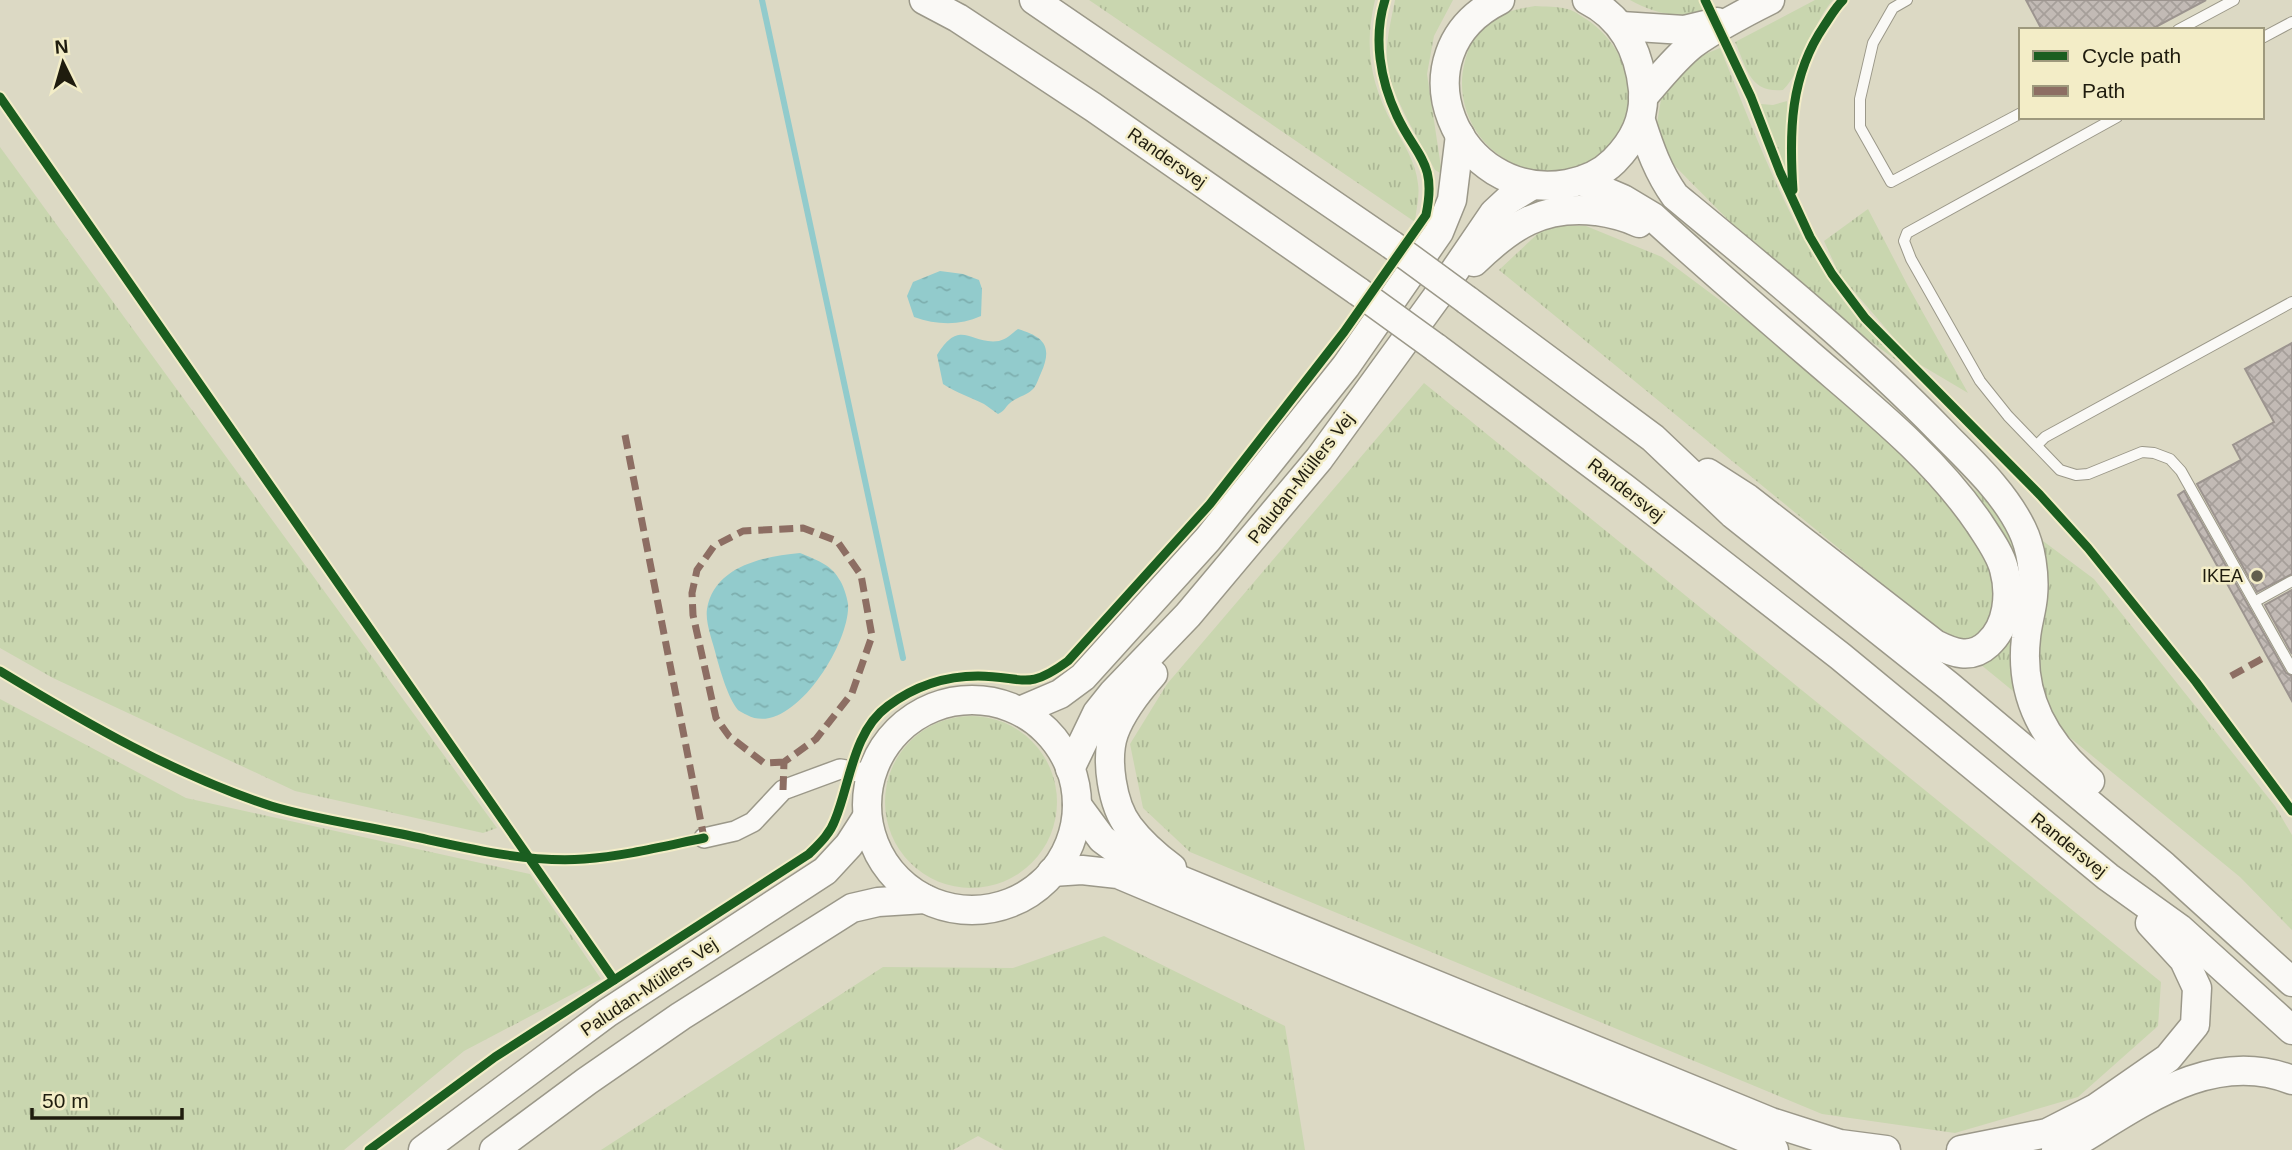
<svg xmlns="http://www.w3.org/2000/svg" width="2292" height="1150" font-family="Arial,sans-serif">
<defs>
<pattern id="grass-tufts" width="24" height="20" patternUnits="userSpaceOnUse" patternTransform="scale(1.75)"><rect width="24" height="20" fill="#c9d6af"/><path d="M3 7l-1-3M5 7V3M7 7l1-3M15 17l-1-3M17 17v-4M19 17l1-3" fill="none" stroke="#acb795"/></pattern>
<pattern id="water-ripples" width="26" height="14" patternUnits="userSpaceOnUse" patternTransform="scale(1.75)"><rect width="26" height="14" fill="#92cbcc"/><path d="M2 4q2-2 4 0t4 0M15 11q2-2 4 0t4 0" fill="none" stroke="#7daeae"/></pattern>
<pattern id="building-cross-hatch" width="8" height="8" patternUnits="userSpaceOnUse" patternTransform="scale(1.75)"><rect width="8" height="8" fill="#c2bab5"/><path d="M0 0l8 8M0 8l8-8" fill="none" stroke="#a69f9a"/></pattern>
</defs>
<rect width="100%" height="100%" fill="#dcd9c4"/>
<g fill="url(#grass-tufts)">
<path d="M1089 0H1375C1364 46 1370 83 1393 125 1403 143 1416 162 1418 184 1420 196 1416 210 1415 222Z"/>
<path d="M1395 0H1453L1434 36 1427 74 1442 174 1435 170C1421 143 1390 94 1387 65 1385 44 1391 21 1395 0Z"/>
<path d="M1630 0H1699L1703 10C1681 21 1651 12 1630 0Z"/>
<path d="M1815 0H1833C1810 25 1805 68 1783 90 1749 93 1747 68 1735 42Z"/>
<path d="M1535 6C1545 7 1557 6 1567 9 1572 10 1577 13 1581 16 1626 41 1649 106 1610 147 1596 162 1579 169 1559 171 1498 178 1449 119 1465 61 1468 50 1473 36 1482 28 1495 13 1517 9 1535 6Z"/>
<path d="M1720 48C1753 128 1782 210 1830 282 1850 312 1875 338 1900 363L1816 301 1756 248 1663 154 1656 130 1661 99 1673 79 1693 59Z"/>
<path d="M1787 101 1788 179H1786L1761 104 1773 105Z"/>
<path d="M0 147 497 828 483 833 295 791 53 678 0 648Z"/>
<path d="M1868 209 1908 286 1968 393 1914 361 1839 274 1824 241Z"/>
<path d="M1547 225 1586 226 1662 257 2094 579 2275 806 2292 835V930L2240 877 1499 270Z"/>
<path d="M1424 383 2161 982 2158 1026 2078 1097 1955 1133 1822 1114 1190 852 1143 808 1130 744 1167 684Z"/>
<path d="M0 699 186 798 530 874 601 979 464 1051 344 1150H0Z"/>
<circle cx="971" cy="802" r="86"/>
<path d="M1104 936 1285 1026 1305 1150H1004L978 1136 953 1150H601L883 967 1013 968Z"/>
</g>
<g fill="url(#water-ripples)">
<path d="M940 271 963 274 979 280 982 289 981 316C959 326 937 325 914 317L907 296 913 282Z"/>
<path d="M1018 329C1044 337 1053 346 1041 373 1039 377 1037 384 1034 388 1028 395 1017 397 1010 403 1005 407 1005 411 998 414 993 411 989 407 984 404 970 397 957 393 943 384L937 355C961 317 969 345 999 341 1007 339 1011 334 1018 329Z"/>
<path d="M800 553C814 559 831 564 839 579 843 584 847 597 848 604 851 643 791 739 747 715 745 714 739 711 738 710 728 698 720 670 716 655 713 642 705 623 707 609 714 566 764 556 800 553Z"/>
</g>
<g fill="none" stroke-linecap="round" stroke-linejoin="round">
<path stroke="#92cbcc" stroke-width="6" d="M762 0 903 658"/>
</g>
<g fill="url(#building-cross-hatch)" stroke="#9c948f" stroke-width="2">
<path d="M2026 0H2206L2150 30H2042Z"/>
<path d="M2292 343V574L2257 592 2197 484 2241 460 2233 445 2274 422 2245 369Z"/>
<path d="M2184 491 2286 673 2292 676V701L2178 495Z"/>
<path d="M2292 590V654L2265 605Z"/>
</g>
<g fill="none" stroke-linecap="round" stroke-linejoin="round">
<defs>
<g id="lane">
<path d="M1907 0 1893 8 1873 43 1860 99V127L1891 182 2021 113"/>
<path d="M2178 30 2234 0"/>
<path d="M2262 38 2292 22"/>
<path d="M2117 117 1907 233 1904 241 1911 259 1980 381 2008 416 2060 470 2076 475 2088 474 2142 452 2154 453 2170 459 2181 471 2292 669"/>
<path d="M2037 445 2045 437 2292 302"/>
<path d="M2256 601 2292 581"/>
</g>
<path id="street" d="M704 838 735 831 753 822 783 790 840 769 871 774"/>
<g id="secondary">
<path d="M924 0 958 18 1093 107 1359 292"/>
<path d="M1034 0 1392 245"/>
<path d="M1500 0C1393 53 1456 203 1567 184 1584 181 1602 173 1614 161 1634 141 1645 119 1643 90 1639 50 1623 18 1587 0"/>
<path d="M1621 26 1684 30 1717 22"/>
<path d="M1643 97C1659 79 1674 59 1693 44 1717 27 1744 13 1770 0"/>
<path d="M1641 121C1650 149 1658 172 1675 196 1766 271 1858 346 1941 431 1970 461 2003 490 2022 529 2031 547 2035 575 2033 596 2032 610 2027 624 2026 638 2019 698 2046 743 2090 781"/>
<path d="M1581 181 1623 199 1653 217C1704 264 1757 309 1809 354 1869 406 1934 457 1979 523 1988 537 2000 553 2004 569 2011 594 2008 626 1988 644 1971 660 1953 653 1935 644L1747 498 1708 473"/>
<path d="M1474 262C1511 226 1542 205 1596 211 1610 213 1626 217 1639 223"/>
<path d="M1467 300 1653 438 1733 514 1949 686 2164 866 2292 982"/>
<path d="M1435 347 1624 488 1840 656 2108 877 2179 928 2292 1030"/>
<path d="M1153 674C1138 691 1122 711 1114 733 1105 759 1112 805 1129 827 1141 843 1156 856 1172 868"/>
<circle cx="972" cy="805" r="105"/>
<path d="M1020 711 1060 694 1083 677 1208 539 1346 366 1439 232 1452 200 1460 135"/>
<path d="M1070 769 1097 713 1113 693 1188 615 1319 459 1436 298 1494 213 1508 200 1531 186"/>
<path d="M1077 805 1102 839 1129 859 1771 1122 1840 1144 1886 1150"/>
<path d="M1052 872 1082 870 1118 874 1774 1150"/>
<path d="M423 1150 607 1013 825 871 849 845 867 817"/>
<path d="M494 1150 587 1081 681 1016 852 908 878 902 925 899"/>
<path d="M1961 1150 2047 1133 2096 1108 2168 1058 2195 1025 2197 988 2184 960 2150 923"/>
<path d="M2056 1150 2072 1145C2139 1105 2211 1048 2292 1080"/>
</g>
</defs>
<use href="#lane" stroke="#9b9889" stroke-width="12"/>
<use href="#street" stroke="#9b9889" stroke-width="22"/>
<use href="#secondary" stroke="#9b9889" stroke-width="31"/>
<use href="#lane" stroke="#faf9f6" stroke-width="10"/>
<use href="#street" stroke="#faf9f6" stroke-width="19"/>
<use href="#secondary" stroke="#faf9f6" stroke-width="28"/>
<defs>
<g id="secondary-bridge">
<path d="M1392 245 1467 300"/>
<path d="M1359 292 1435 347"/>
</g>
</defs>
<use href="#secondary-bridge" stroke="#9b9889" stroke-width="31" stroke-linecap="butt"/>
<use href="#secondary-bridge" stroke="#faf9f6" stroke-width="28"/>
<g stroke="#8d6e63" stroke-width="7" stroke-dasharray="14 7" stroke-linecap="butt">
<path d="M625 435 704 838"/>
<path d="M2231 676 2267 656"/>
<path d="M783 790 784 762 816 739 852 693 872 636 861 575 837 541 803 528 743 531 714 546 697 570 692 593 693 615 716 718 729 736 764 763 784 762"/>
</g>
<defs>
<g id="cycleway">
<path d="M1705 0 1751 97 1780 172 1810 237 1832 274 1865 318 2040 495 2088 548 2196 682 2292 811"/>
<path d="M0 97 614 980"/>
<path d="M1793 190C1789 132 1790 76 1824 26 1830 17 1835 8 1843 0"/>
<path d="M0 671C86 723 175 775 271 806 314 819 366 826 411 836 467 848 527 863 584 859 625 856 665 846 704 838"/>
<path d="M369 1150 495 1057 809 854C819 844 830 834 835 820 850 784 853 731 888 706 915 686 945 676 978 676 1023 676 1026 692 1068 661L1210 504 1344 332 1426 215C1437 162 1417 158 1397 116 1380 80 1373 38 1385 0"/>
</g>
</defs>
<use href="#cycleway" stroke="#f3edc7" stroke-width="13"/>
<use href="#cycleway" stroke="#1b5e20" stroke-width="9"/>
</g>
<circle fill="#615e4e" stroke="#f3edc7" stroke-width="2.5" cx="2257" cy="576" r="7"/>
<g text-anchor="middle" stroke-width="5" stroke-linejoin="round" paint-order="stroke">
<g font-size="18" fill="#1f1c0e" stroke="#f3edc7">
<text transform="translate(1167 158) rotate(35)" y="6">Randersvej</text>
<text transform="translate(1301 478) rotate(-52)" y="6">Paludan-Müllers Vej</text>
<text transform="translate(1626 490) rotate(38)" y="6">Randersvej</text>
<text transform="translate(2069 845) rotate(39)" y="6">Randersvej</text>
<text transform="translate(649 987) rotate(-34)" y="6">Paludan-Müllers Vej</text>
</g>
<g font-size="18" fill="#1f1c0e" stroke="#f3edc7" text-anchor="end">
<text x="2243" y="582">IKEA</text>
</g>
</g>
<rect x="2019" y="28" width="245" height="91" fill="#f3edc7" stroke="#9e997d" stroke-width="2"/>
<rect x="2033" y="51" width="35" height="10" fill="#1b5e20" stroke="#9e997d" stroke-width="2"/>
<text x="2082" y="63" font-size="21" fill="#1f1c0e">Cycle path</text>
<rect x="2033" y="86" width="35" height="10" fill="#8d6e63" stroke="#9e997d" stroke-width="2"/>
<text x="2082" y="98" font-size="21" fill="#1f1c0e">Path</text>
<g transform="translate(63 63) rotate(355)" stroke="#f3edc7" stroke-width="5" paint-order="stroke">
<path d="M0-5L12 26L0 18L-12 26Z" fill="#1f1c0e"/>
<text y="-10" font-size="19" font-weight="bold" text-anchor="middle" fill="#1f1c0e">N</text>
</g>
<path d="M32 1108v10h150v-10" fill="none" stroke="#1f1c0e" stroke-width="3.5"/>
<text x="42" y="1108" font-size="21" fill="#1f1c0e" stroke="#f3edc7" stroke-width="5" paint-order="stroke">50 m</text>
</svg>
